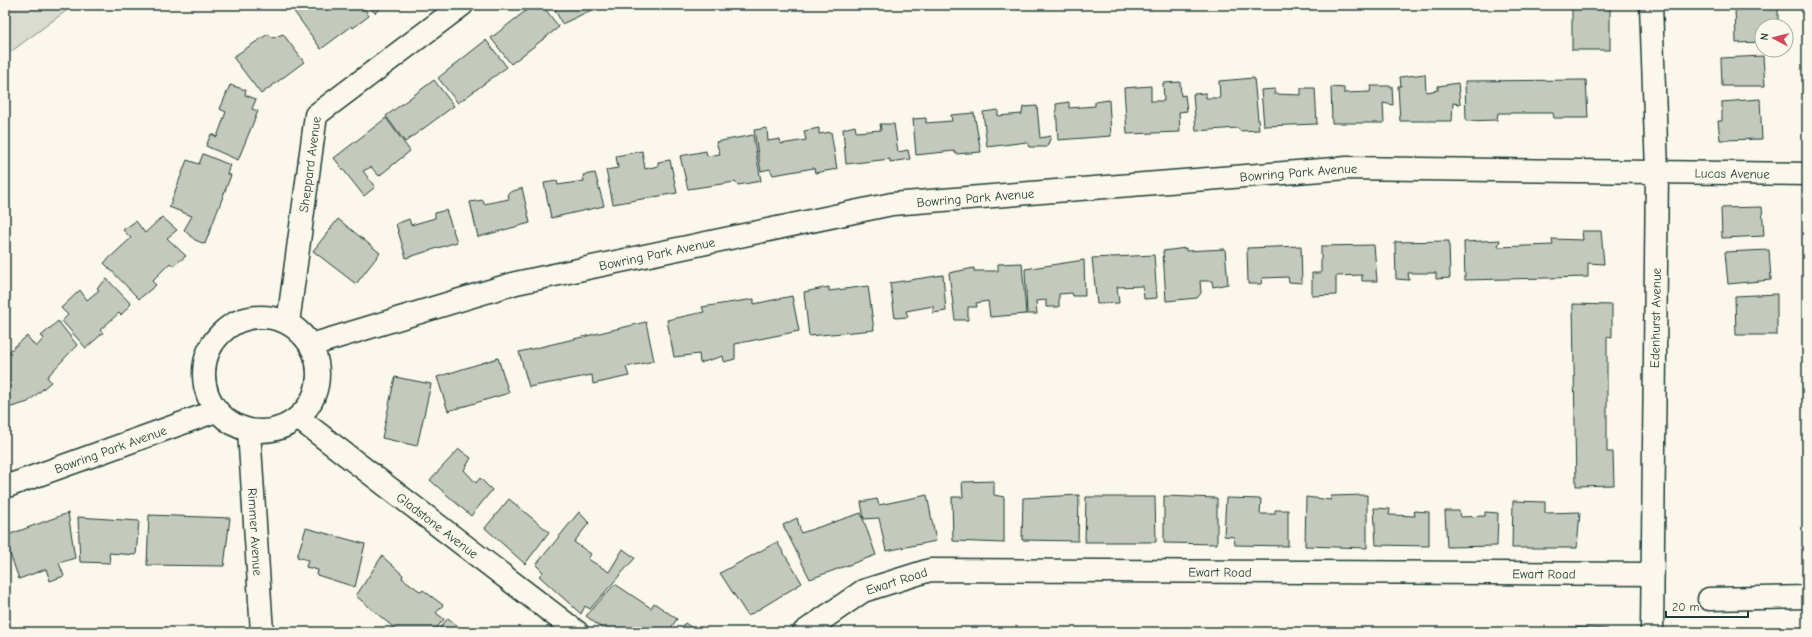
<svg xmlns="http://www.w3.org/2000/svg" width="1812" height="637" font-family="'Comic Neue',sans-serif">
<rect width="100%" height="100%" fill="#fbf7ec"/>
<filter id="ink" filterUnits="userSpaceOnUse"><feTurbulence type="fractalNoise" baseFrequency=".025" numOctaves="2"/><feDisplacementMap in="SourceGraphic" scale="8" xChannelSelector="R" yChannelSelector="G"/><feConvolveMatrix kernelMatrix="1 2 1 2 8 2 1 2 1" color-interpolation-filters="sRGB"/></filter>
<g filter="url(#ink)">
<path fill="#dbdcd1" stroke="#7d8c82" d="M5 5H74L5 56Z"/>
<g fill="#c4c9be" stroke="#1f3d34">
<path d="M299 5H362L369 16 353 28 352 26 321 49 293 10Z"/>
<path d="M368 5H384L375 13Z"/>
<path d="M533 5H542L559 27 511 64 491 38Z"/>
<path d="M553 5H602L562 24Z"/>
<rect x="1572" y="5" width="38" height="45"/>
<path d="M1735 5H1778V26H1762V42L1736 43Z"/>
<path d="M268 34 273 38 283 34 304 62 261 94 233 57Z"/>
<path d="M486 40 507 67 458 103 438 78Z"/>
<path d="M1763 56 1765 86H1722L1721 58Z"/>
<path d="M1425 74 1426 92 1438 90V86L1458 83 1460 104 1453 103 1452 121H1400L1398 86H1401L1400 77Z"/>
<path d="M1254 78 1259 130 1240 131 1238 128 1196 131 1193 94 1206 93V98H1220L1219 81Z"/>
<path d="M434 80 454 106 405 142 386 116Z"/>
<path d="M1586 80 1588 118H1554L1553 113H1498L1497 120 1466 121 1465 81Z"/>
<path d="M1180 82 1181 96 1185 95 1187 111 1179 112 1180 132 1127 134 1124 88 1151 86V101H1164L1163 83Z"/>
<path d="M230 85 246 90 245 95 256 99 252 109 258 111 238 160 206 146 211 134 217 137 226 112 220 109Z"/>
<path d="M1371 86H1392L1393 105 1383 103 1384 123H1332L1331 87 1344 88V93L1370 92Z"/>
<path d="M1301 88H1315L1317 124 1264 126 1261 90 1275 89 1274 94 1301 95Z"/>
<path d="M1760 99 1762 139 1720 140 1718 121H1722V102Z"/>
<path d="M1109 100 1111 136 1058 140 1056 104 1069 102V108L1095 106V102Z"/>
<path d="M1037 106 1040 138 1051 136 1047 147H1029L1027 142 987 147 983 112 998 110V116L1022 114 1023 107Z"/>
<path d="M974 113 981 152 956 154 954 151 916 155 913 119 926 118V123L952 121 951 115Z"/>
<path d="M386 118 410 151 379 176 371 167 363 171 375 187 364 196 334 158Z"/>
<path d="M880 124H894L898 152 908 150 910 159 890 162V159L846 164 843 129 855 126 856 132 881 130Z"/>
<path d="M767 128 768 141 780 139 781 144 806 140 804 131 819 128V134L831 132 837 169 815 173 814 168 773 175 770 169 761 171 754 130Z"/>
<path d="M753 135 761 181 738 185 735 182 688 189 680 156 706 151 707 156 720 154 716 142Z"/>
<path d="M642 151 645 169 658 166V162L670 160 677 193 613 204 606 170 618 168 616 156Z"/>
<path d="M203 154 230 165 227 174 231 175 205 244 195 240 184 230 192 216 169 207 187 160 199 164Z"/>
<path d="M595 173 604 206 551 218 544 183 557 181 558 185 584 181 583 175Z"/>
<path d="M522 188 530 223 478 237 470 202 483 200 484 204 509 199 508 193Z"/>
<path d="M1762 207 1764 236 1722 238 1721 208Z"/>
<path d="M446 210 457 242 406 258 396 224 409 219 411 225 435 218V213Z"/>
<path d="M162 217 177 230 167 238 186 256 173 266 170 263 152 281 156 285 139 299 104 263 131 238 123 230 136 221 145 233Z"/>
<path d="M338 219 380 253 356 284 313 251Z"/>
<path d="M1582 231H1601L1604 264 1588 263V277L1465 280 1464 242 1500 240 1498 247 1553 245 1552 239 1583 240Z"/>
<path d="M1449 241 1450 278 1436 279V273H1408L1409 280 1396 279 1395 242Z"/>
<path d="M1374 245 1377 281H1362V275L1336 276V295L1312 296V273H1321V246Z"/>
<path d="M1301 246 1302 283 1289 282 1288 277 1262 278 1261 284H1248L1247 248Z"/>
<path d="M1186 248V251L1225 249 1228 284 1213 287 1212 281H1200L1201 293 1197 298 1166 301 1163 251Z"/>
<path d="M1769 250 1771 280 1728 284 1725 252Z"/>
<path d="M1154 255 1157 298 1144 299 1143 286 1117 287 1119 303 1097 304 1092 258Z"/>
<path d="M1084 260 1085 296H1073L1072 293 1059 294V307H1046V300L1036 301 1037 314H1027L1025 269Z"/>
<path d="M1022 263 1026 314 990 317 988 301 976 303 977 307H968V320H955L949 273 974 268V271H998V264Z"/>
<path d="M943 275 946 311 933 313V306L906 311 908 317 895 318 890 283Z"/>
<path d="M107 279 131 304 121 315 119 313 100 330 103 333 86 348 62 321 68 315 61 308 80 290 87 300 99 290 97 288Z"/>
<path d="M868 286 874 330 809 336 804 292 829 287V291Z"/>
<path d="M1777 294V335H1736L1735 296Z"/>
<path d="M792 296 799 331 735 344V359L724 362 723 356 700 363 699 354 674 357 667 320 704 312 702 307 754 299V304Z"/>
<path d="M1573 304 1612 305V338L1607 337V452H1613L1614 485 1576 486Z"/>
<path d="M58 321 77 345 47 377 51 382 28 402 5 409V355L27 336 36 347 44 338 41 336Z"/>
<path d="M646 322 654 361 626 367 629 376 593 384 592 375 529 387 519 352Z"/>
<path d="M498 358 509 393 448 411 437 377Z"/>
<path d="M395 377 431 384 417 446 382 438Z"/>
<path d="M459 449 471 458 464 470 476 483 480 478 492 490 471 516 430 480Z"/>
<path d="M994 481V495L1004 497V543L953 541 952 497H963L962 482Z"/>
<path d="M927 495 936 541 886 551 879 518 864 519 861 502 877 499 879 505Z"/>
<path d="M1079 495 1078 541 1022 540 1023 498Z"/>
<path d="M1367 495V548L1305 546 1306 497 1331 500V496Z"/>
<path d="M1164 496 1217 498V544L1164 543Z"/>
<path d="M1086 497H1155L1156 542H1085Z"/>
<path d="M1226 498 1261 499 1260 514H1275V510H1288V546L1235 545 1234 537 1224 536Z"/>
<path d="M509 499 549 532 525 564 485 528Z"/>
<path d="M1513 501 1545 502V513L1580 512 1577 548H1512Z"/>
<path d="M1374 508 1390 509 1389 515 1415 516 1414 511 1429 512V546L1376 545Z"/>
<path d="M1445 511H1459L1460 517 1485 516V512L1498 513 1497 546 1447 547Z"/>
<path d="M579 512 589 523 574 542 591 554 588 559 609 572 623 549 635 558 590 609 585 606 581 614 539 576 543 572 536 565Z"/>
<path d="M68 513 75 558 59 563 64 576 50 581 46 569 19 579 5 540V536Z"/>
<path d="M861 513 876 555 810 579 783 525 797 518 801 533Z"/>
<path d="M149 515 230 518 224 566 147 565Z"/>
<path d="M78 517 139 521 136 555 109 553 110 563 80 562Z"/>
<path d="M306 528 365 544 355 587 317 575 318 570 306 567 308 560 297 557Z"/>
<path d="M777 542 802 583 748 616 720 573Z"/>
<path d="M382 556 403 575 402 578 421 592 423 590 443 605 436 613 444 619 433 632H399L356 596Z"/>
<path d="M615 584 651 608 654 603 677 619 668 632H607L586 616Z"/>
<path d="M448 618 465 632H437Z"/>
<path d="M685 623 698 632H679Z"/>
<path d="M1569 627 1608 629V632H1569Z"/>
<path d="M957 630 992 632H957Z"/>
<path d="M1228 631H1251L1228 632Z"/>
</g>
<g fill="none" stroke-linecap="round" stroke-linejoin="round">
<defs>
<g id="minor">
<path d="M1651 5 1657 171 1652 632"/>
<circle cx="261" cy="374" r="57"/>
<path id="s1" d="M288 323 316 115 462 5"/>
<path id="s2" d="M311 345 516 283 892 204 1347 168 1807 174"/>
<path id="s3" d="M298 418 577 632"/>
<path id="s4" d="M249 431 262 632"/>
<path id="s5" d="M5 487 216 411"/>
<path d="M1709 599 1807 597"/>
<path id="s6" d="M804 632 863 591 930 570 1651 574"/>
</g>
</defs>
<use href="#minor" stroke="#1f3d34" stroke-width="25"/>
<use href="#minor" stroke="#fbf7ec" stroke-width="22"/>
</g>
</g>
<g text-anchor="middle" stroke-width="3" stroke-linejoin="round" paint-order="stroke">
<g font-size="13" fill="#1f3d34" stroke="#fbf7ec">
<text dy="5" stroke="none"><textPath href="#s1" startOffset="160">Sheppard Avenue</textPath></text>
<text dy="5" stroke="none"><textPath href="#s2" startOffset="1006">Bowring Park Avenue</textPath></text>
<text dy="5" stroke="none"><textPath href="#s2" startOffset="1440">Lucas Avenue</textPath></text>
<text dy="5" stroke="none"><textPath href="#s2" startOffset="682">Bowring Park Avenue</textPath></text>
<text dy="5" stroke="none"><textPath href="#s2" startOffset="358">Bowring Park Avenue</textPath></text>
<text transform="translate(1655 318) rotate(-89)" y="5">Edenhurst Avenue</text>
<text dy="5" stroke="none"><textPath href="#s5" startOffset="112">Bowring Park Avenue</textPath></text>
<text dy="5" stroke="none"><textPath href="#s3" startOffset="176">Gladstone Avenue</textPath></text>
<text dy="5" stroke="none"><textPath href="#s4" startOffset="101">Rimmer Avenue</textPath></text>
<text dy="5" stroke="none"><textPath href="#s6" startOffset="432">Ewart Road</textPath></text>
<text dy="5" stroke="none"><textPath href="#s6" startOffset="756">Ewart Road</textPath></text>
<text dy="5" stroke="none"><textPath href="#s6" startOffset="107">Ewart Road</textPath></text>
</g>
</g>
<rect width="1812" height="637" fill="none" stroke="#fbf7ec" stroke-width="20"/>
<rect x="10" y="10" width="1792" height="617" fill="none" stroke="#1f3d34" stroke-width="1.5" filter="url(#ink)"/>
<g transform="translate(1774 38) rotate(277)"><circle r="19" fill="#fbf7ec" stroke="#a3ada2"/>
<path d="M0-3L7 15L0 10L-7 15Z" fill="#d1495b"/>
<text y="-6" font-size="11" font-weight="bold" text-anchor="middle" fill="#1f3d34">N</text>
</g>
<path d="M1666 611v6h82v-6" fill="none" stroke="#1f3d34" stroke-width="2"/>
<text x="1672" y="611" font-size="12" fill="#1f3d34" stroke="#fbf7ec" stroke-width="3" paint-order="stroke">20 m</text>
</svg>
